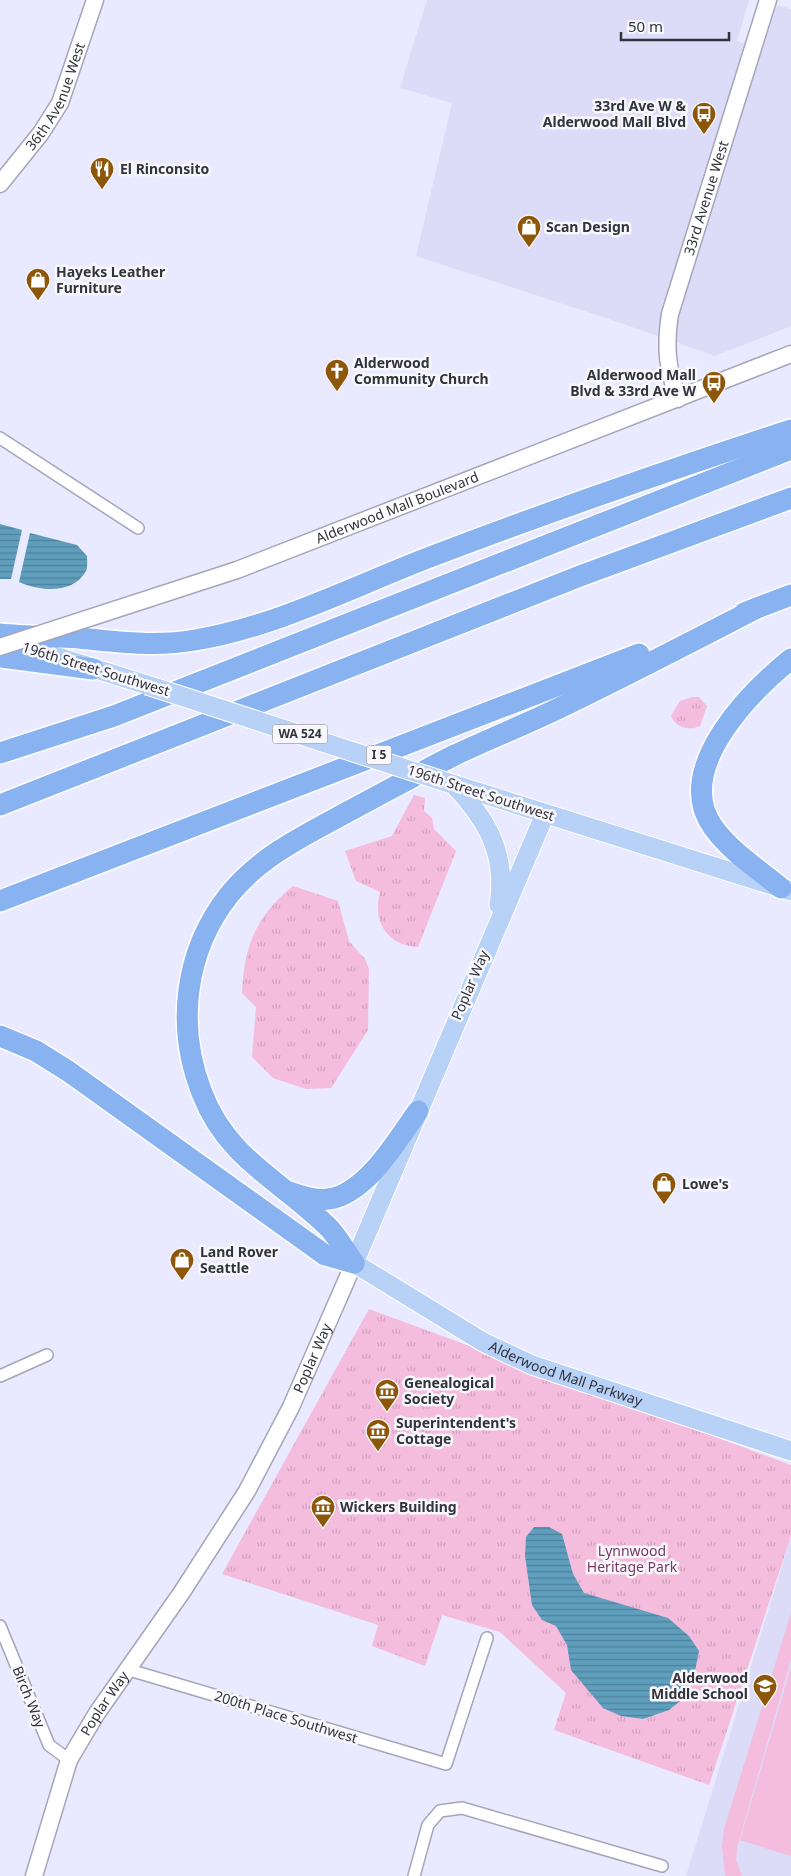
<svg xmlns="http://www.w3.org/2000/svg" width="791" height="1876" font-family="'Noto Sans',sans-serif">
<defs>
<pattern id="grass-tufts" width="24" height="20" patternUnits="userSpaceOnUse" patternTransform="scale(1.25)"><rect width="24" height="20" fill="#f4bcdd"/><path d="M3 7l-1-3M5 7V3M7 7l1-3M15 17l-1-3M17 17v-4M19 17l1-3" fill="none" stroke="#d2a2bf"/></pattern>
<pattern id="water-rules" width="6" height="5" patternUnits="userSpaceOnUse" patternTransform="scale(1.25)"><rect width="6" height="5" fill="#5f9ebc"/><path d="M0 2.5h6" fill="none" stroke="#4f819a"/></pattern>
</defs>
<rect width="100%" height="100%" fill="#e9e9ff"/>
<g fill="#dcdbf8">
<path d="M427 0H749L737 41 762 50 777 5 791 9V326L715 356 612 320 416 256 452 103 400 88Z"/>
<path d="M791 1537V1876H686Z"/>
</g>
<g fill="url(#grass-tufts)">
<path d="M692 697H699L707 706 700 726C689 731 676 728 671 716L680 701Z"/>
<path d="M414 795 425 798 424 811 432 818 434 829 456 851 418 947C387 946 372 921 380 892L356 881 345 851 392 836Z"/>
<path d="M293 886 338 901 349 941 365 959 369 969 368 1030 331 1088 306 1089 273 1078 252 1057 256 1007 242 993C244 946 256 916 293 886Z"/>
<path d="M369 1309 791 1465V1536L709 1785 554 1730 566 1693 500 1632 442 1615 425 1666 372 1646 378 1625 222 1574Z"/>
</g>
<g fill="#f4bcdd">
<path d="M791 1613V1660L737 1848 736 1860 742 1876H725L722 1847 724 1829Z"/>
<path d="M791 1667V1856L740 1840Z"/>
</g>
<g fill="url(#water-rules)">
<path d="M0 524 22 530 11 579H0Z"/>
<path d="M30 533 77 545 87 556C87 560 88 567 86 571 73 595 39 591 19 582Z"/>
<path d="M534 1527H549L562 1534 573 1574 584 1593 668 1618 689 1636 699 1651 694 1676 684 1698 669 1710 643 1719 621 1716 603 1708 571 1670 567 1645 556 1626 542 1620 532 1605 525 1556 526 1537Z"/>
</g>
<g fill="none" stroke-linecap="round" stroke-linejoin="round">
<defs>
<g id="street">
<path d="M0 438 138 528"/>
<path d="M0 1376 47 1355"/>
<path d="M0 1626 49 1745 69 1760"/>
<path d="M126 1669 446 1764 487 1638"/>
<path d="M414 1876 428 1825 440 1811 462 1808 662 1866"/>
</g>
<g id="secondary">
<path id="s1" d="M0 184 41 133 60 103 95 0"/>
<path id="s2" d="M678 399C667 367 665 347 670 314L768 0"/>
<path id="s3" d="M237 570 791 354"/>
<path id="s4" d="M34 1876 69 1760 97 1713 182 1592 247 1491 291 1407 354 1263"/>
</g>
<g id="primary">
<path d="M1 639 147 685"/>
<path d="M452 784 791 891"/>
<path d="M455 786C488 821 507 855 499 905"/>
<path id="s5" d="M545 814 354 1263 483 1342 532 1365 791 1451"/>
</g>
<g id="highway">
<path d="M744 613 791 595"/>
<path d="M0 634C26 637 53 636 79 638 118 642 156 647 195 640 277 627 360 583 438 554 554 510 672 469 791 430"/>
<path d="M0 657 93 669"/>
<path d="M0 753 114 716 791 449"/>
<path d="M0 805 580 576 791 498"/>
<path d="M781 888C758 869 730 851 713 827 672 770 750 692 791 659"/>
<path d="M0 901 639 654"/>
<path d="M0 1036 36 1051 68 1071 325 1255 354 1263"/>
<path d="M289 1192C303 1197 319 1202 334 1198 369 1189 398 1139 418 1111"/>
<path d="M354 1263C346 1252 339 1239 330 1229 284 1182 228 1161 202 1093 176 1027 184 952 229 895 261 855 309 833 353 809 387 791 421 772 455 755 487 740 519 727 551 712 620 679 689 643 757 608"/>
</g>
</defs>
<use href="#street" stroke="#a6a5ba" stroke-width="14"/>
<use href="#secondary" stroke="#a6a5ba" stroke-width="19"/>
<use href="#primary" stroke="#fff" stroke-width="21"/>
<use href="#highway" stroke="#fff" stroke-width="24"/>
<use href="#street" stroke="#fff" stroke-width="11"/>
<use href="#secondary" stroke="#fff" stroke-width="16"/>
<use href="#primary" stroke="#b8d1f7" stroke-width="19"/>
<use href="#highway" stroke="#89b2f1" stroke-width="21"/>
<defs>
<path id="secondary-bridge" d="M0 647 237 570"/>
<path id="primary-bridge" d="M147 685 452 784"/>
</defs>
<use href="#secondary-bridge" stroke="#a6a5ba" stroke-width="19" stroke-linecap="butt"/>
<use href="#primary-bridge" stroke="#fff" stroke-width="21" stroke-linecap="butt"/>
<use href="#secondary-bridge" stroke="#fff" stroke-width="16"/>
<use href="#primary-bridge" stroke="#b8d1f7" stroke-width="19"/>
</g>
<defs>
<symbol id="bus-pin" viewBox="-11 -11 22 30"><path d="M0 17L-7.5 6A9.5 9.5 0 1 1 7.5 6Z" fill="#8d5609" stroke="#f8f8fc"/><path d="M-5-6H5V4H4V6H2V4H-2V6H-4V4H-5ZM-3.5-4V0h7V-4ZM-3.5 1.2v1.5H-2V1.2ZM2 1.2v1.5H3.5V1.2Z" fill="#fff"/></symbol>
<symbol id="restaurant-pin" viewBox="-11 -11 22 30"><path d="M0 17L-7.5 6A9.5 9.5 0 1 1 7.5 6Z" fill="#8d5609" stroke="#f8f8fc"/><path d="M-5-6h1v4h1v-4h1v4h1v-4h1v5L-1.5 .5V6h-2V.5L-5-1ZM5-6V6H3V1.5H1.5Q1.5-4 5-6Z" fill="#fff"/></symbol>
<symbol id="shop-pin" viewBox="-11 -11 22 30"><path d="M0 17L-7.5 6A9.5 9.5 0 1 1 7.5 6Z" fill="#8d5609" stroke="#f8f8fc"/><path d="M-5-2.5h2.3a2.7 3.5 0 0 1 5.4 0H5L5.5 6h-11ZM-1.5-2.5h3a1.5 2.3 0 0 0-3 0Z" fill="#fff"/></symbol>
<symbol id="church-pin" viewBox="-11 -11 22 30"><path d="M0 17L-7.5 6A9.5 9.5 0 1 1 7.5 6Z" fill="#8d5609" stroke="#f8f8fc"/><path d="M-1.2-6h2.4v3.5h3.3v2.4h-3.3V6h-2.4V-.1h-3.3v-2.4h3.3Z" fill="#fff"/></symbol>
<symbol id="museum-pin" viewBox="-11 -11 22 30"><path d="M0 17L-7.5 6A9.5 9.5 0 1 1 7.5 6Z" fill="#8d5609" stroke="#f8f8fc"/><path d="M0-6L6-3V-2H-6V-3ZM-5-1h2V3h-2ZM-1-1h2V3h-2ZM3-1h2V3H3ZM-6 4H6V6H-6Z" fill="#fff"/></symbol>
<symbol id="school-pin" viewBox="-11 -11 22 30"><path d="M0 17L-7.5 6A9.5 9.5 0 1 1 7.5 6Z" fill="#8d5609" stroke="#f8f8fc"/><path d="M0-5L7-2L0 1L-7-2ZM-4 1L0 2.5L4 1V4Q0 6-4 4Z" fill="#fff"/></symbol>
</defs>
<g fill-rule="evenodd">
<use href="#bus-pin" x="690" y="100" width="28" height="38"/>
<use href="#restaurant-pin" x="88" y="155" width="28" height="38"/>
<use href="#shop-pin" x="515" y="213" width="28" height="38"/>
<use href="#shop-pin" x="24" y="266" width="28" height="38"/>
<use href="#church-pin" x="323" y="357" width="28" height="38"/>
<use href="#bus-pin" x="700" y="369" width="28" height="38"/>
<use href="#shop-pin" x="650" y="1170" width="28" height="38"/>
<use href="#shop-pin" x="168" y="1246" width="28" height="38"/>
<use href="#museum-pin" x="373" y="1377" width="28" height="38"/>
<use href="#museum-pin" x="364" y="1417" width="28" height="38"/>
<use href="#museum-pin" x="309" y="1493" width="28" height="38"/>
<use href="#school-pin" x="751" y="1672" width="28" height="38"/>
</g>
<g text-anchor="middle" stroke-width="5" stroke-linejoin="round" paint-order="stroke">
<g fill="#f8f8fc" stroke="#6e6e76" stroke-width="1">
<rect x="272.5" y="724.5" width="55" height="19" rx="4"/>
<rect x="366.5" y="745.5" width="25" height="19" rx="4"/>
</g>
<g font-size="12" font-weight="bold" fill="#33333c">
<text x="300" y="738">WA 524</text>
<text x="379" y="759">I 5</text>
</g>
<g font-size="14" fill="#33333c" stroke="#f8f8fc">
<text dy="5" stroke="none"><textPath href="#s1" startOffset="105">36th Avenue West</textPath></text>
<text dy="5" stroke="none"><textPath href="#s2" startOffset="208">33rd Avenue West</textPath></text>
<text dy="5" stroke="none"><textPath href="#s3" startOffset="172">Alderwood Mall Boulevard</textPath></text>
<text transform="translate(96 669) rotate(17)" y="5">196th Street Southwest</text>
<text transform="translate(481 793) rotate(18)" y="5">196th Street Southwest</text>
<text transform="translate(470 985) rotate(-67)" y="5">Poplar Way</text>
<text dy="5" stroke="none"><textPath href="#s4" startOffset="592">Poplar Way</textPath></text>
<text dy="5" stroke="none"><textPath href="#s5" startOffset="728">Alderwood Mall Parkway</textPath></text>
<text transform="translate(29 1697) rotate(68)" y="5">Birch Way</text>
<text dy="5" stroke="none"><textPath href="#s4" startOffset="188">Poplar Way</textPath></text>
<text transform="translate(286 1717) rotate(17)" y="5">200th Place Southwest</text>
</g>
<g font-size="14" font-weight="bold" fill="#33333c" stroke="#f8f8fc" text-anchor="start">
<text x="686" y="111" text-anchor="end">33rd Ave W &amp;<tspan x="686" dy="16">Alderwood Mall Blvd</tspan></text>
<text x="120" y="174">El Rinconsito</text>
<text x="546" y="232">Scan Design</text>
<text x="56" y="277">Hayeks Leather<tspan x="56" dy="16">Furniture</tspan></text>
<text x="354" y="368">Alderwood<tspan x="354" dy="16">Community Church</tspan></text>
<text x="696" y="380" text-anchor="end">Alderwood Mall<tspan x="696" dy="16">Blvd &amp; 33rd Ave W</tspan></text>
<text x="682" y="1189">Lowe's</text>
<text x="200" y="1257">Land Rover<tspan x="200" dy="16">Seattle</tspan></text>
<text x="404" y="1388">Genealogical<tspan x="404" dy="16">Society</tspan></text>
<text x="396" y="1428">Superintendent's<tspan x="396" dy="16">Cottage</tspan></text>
<text x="340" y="1512">Wickers Building</text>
<text x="748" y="1683" text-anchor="end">Alderwood<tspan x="748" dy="16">Middle School</tspan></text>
</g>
<g font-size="14" fill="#7b3863" stroke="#f8f8fc">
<text x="632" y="1556">Lynnwood<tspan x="632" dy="16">Heritage Park</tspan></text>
</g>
</g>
<path d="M621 32v8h108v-8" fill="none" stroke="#33333c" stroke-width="2.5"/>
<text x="628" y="32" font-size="15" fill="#33333c" stroke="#f8f8fc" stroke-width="4" paint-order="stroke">50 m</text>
</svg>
